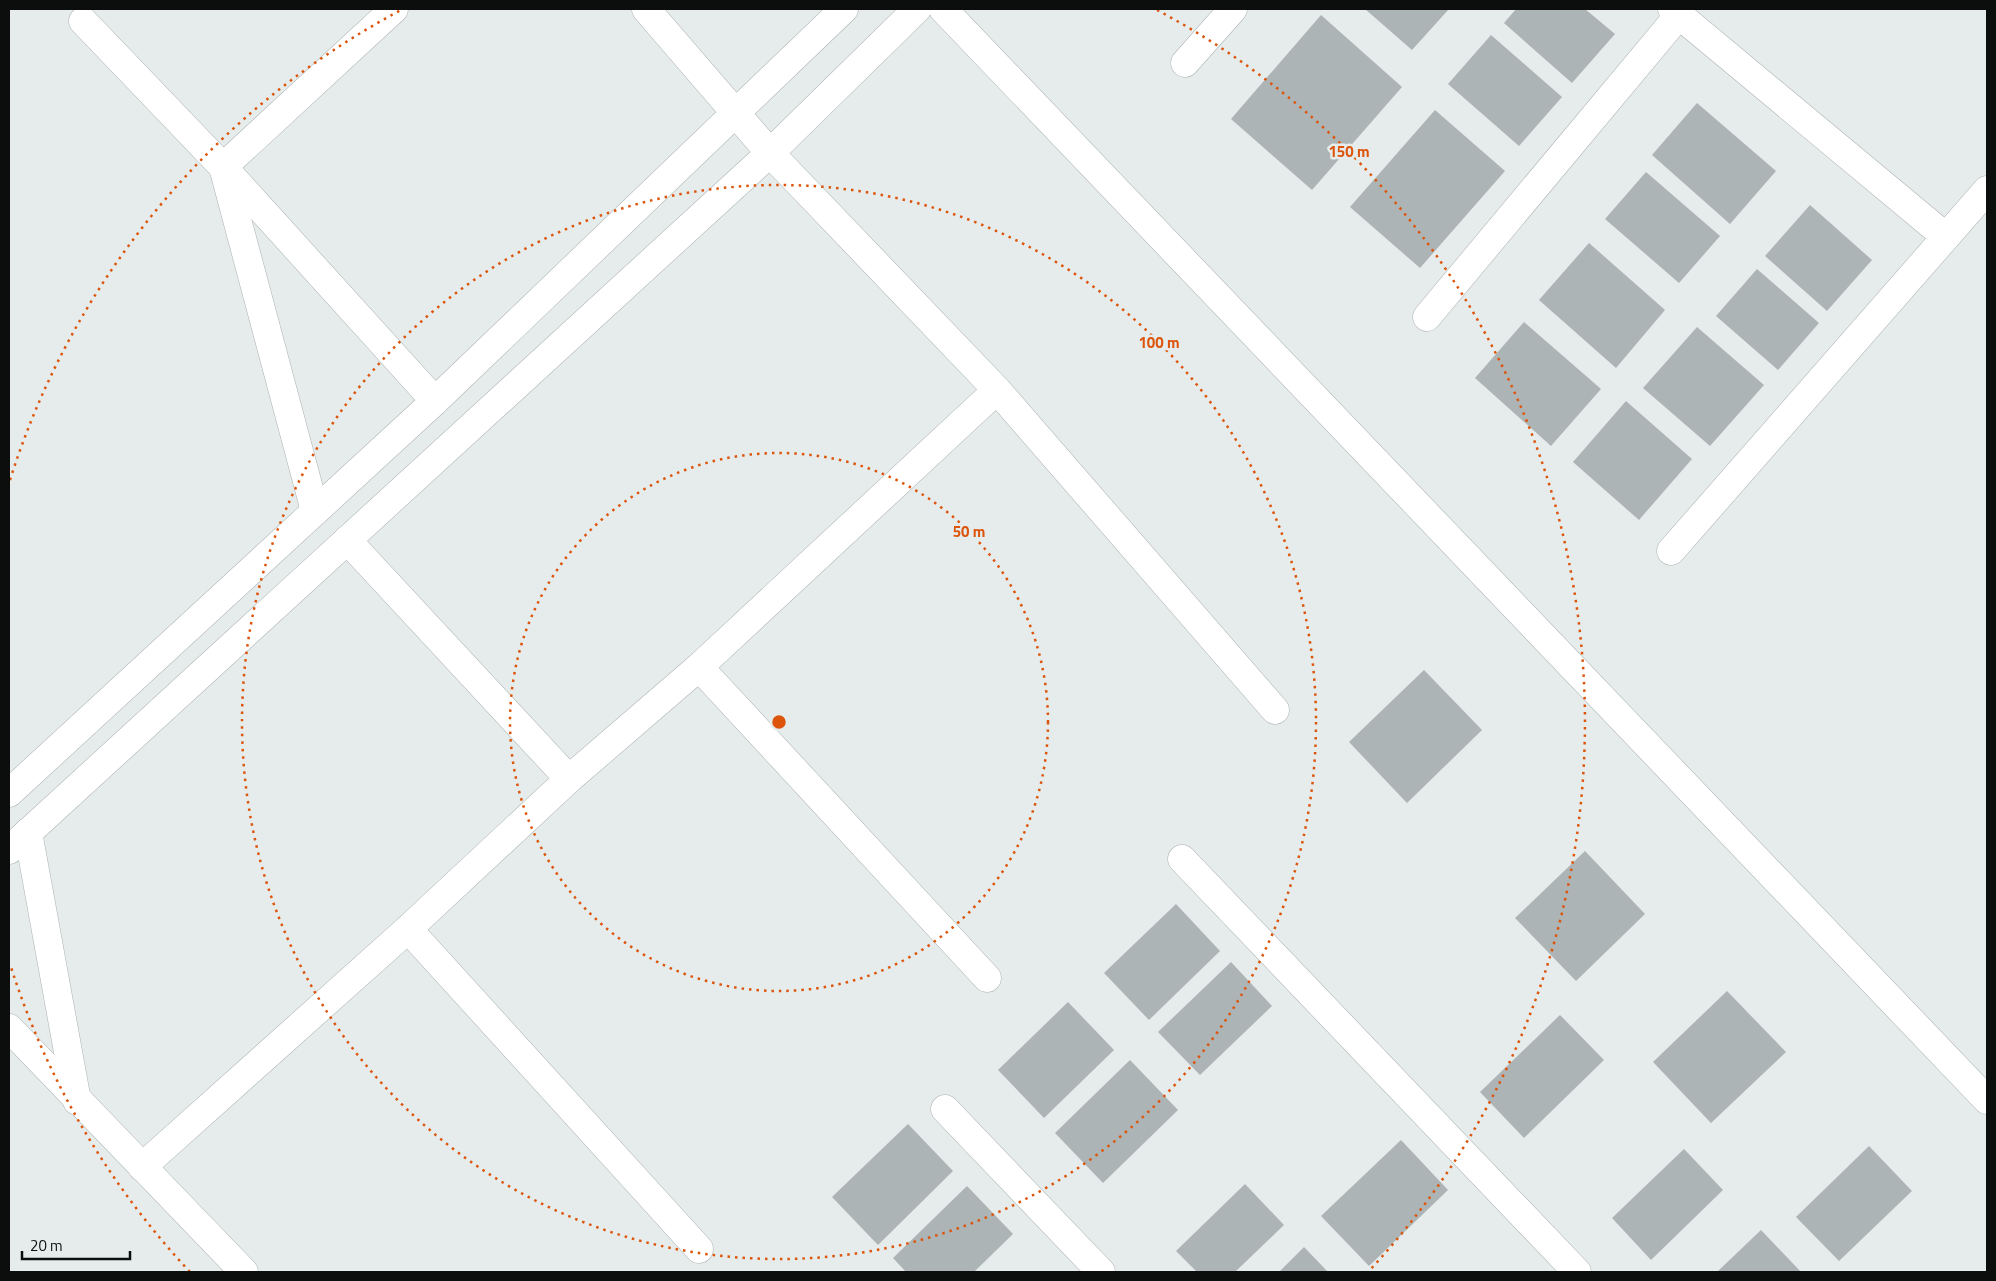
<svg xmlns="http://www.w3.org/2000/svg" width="1996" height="1281" font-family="'Titillium Web',sans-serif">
<rect width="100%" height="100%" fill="#e5eceb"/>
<g fill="#adb4b5">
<path d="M1365 9H1449L1412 50Z"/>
<path d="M1516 9H1585L1615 34 1572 83 1504 23Z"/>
<path d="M1321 15 1402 87 1312 190 1231 119Z"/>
<path d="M1491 35 1562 97 1519 146 1448 84Z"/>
<path d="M1697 103 1776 171 1730 224 1652 155Z"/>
<path d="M1435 110 1505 171 1420 268 1350 207Z"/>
<path d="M1646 172 1720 236 1679 283 1605 219Z"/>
<path d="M1810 205 1872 260 1827 311 1765 256Z"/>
<path d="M1589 243 1665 310 1616 368 1539 300Z"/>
<path d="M1757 269 1819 323 1778 370 1716 316Z"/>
<path d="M1524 322 1601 389 1551 446 1475 378Z"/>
<path d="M1697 327 1764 385 1710 446 1643 388Z"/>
<path d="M1626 401 1692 459 1639 520 1573 462Z"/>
<path d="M1424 670 1482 730 1407 803 1349 742Z"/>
<path d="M1585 851 1645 914 1576 981 1515 918Z"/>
<path d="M1176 904 1220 951 1149 1020 1104 973Z"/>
<path d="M1231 962 1272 1006 1200 1075 1158 1032Z"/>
<path d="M1727 991 1786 1052 1711 1123 1653 1062Z"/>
<path d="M1068 1002 1114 1050 1044 1118 998 1070Z"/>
<path d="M1560 1015 1604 1060 1524 1138 1480 1092Z"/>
<path d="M1130 1060 1178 1110 1103 1183 1055 1133Z"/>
<path d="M908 1124 953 1171 878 1245 832 1197Z"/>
<path d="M1401 1140 1448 1190 1369 1266 1321 1216Z"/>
<path d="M1869 1146 1912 1191 1839 1261 1796 1217Z"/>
<path d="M1684 1149 1723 1190 1651 1260 1612 1218Z"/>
<path d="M1245 1184 1284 1225 1235 1272H1197L1176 1251Z"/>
<path d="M967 1186 1013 1234 974 1272H906L893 1258Z"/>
<path d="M1761 1230 1801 1272H1717Z"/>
<path d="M1304 1247 1328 1272H1279Z"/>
</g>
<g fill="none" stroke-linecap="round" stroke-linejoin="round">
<defs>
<g id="minor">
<path d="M646 9 770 153 997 390 1275 710"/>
<path d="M943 9 1987 1100"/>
<path d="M1672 9 1946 237"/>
<path d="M83 21 223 167 435 401"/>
<path d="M1185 63 1233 9"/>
<path d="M1427 317 1679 15"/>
<path d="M315 511 223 167 394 9"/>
<path d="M347 540 569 779"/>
<path d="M1671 551 1987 190"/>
<path d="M699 667 987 978"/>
<path d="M9 793 435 401 844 9"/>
<path d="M28 832 77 1101"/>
<path d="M9 850 770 153 917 9"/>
<path d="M1182 859 1577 1272"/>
<path d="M408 929 699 1249"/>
<path d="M9 1028 244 1272"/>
<path d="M945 1109 1101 1272"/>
<path d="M142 1167 408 929 569 779 699 667 997 390"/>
</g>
</defs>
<use href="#minor" stroke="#abb2b1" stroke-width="29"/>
<use href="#minor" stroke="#fff" stroke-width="28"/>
</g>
<g fill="none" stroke="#dd550c" stroke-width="2.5" stroke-dasharray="2.5 5">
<circle cx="779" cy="722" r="269"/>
<circle cx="779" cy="722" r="537"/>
<path d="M190 1272A806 806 0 0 1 10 964M10 480A806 806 0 0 1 401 10M1157 10A806 806 0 0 1 1368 1272"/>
</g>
<circle cx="779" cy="722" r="8" fill="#dd550c" stroke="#e5eceb" stroke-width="2.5"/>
<g font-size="15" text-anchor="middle" font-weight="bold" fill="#dd550c" stroke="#e5eceb" stroke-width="5" stroke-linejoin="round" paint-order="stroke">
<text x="1349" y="157">150 m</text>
<text x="1159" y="348">100 m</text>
<text x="969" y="537">50 m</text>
</g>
<rect width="1996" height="1281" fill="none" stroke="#0c0e0e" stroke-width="20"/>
<path d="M22 1251v8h108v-8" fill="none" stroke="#0c0e0e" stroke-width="2.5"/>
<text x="30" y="1251" font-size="15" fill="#0c0e0e" stroke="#e5eceb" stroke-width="4" paint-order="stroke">20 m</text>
</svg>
